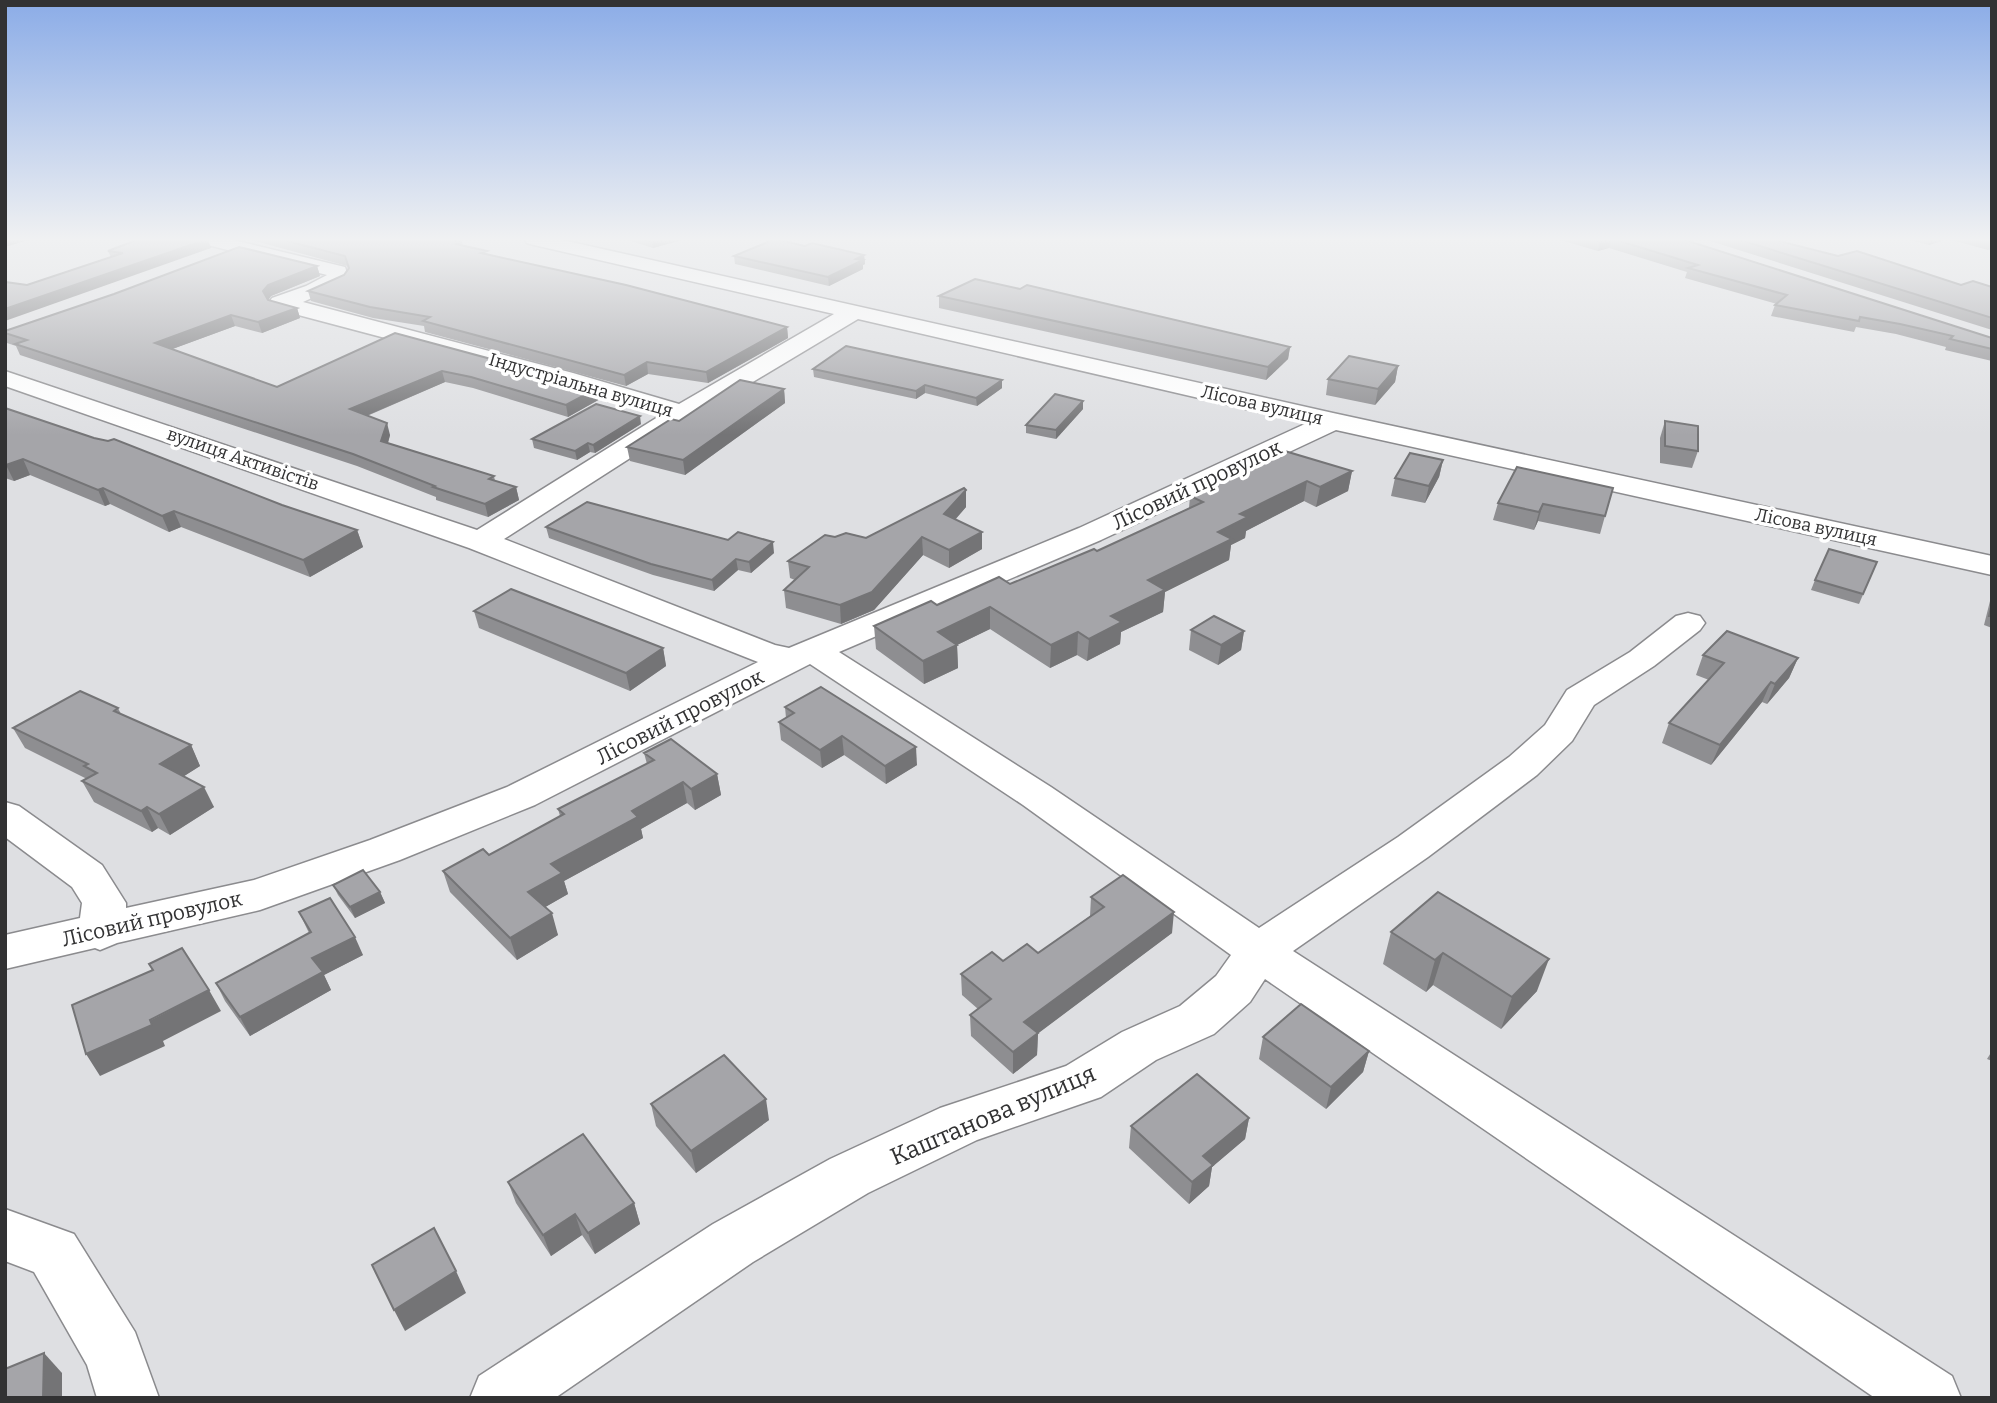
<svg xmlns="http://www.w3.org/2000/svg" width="1997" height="1403" viewBox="0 0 1997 1403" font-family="Bitter,serif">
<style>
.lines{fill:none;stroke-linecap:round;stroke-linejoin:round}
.minor-casing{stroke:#8b8b8e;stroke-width:3}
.minor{fill:#fff;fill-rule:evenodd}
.wall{fill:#8e8e91}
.shaded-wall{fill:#747476}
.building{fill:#a5a5a9;stroke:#747476;stroke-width:2}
.labels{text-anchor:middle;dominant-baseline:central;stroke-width:7;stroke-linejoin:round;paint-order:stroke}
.far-street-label{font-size:18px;fill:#323233;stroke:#fff}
.street-label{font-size:21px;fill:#323233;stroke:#fff}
.near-street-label{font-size:24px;fill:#323233;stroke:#fff}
</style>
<rect width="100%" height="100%" fill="#dedfe2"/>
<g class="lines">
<defs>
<g id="minor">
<path d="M197 239H229L345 267 349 279 345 283 303 302 573 373 679 404 834 314 534 245 527 243 524 239H558L1333 413 1992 556V575L1336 430 1101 540 839 652 1051 787 1259 928 1398 837 1509 757 1545 725 1567 690 1630 652 1676 616 1688 613 1700 616 1705 623 1700 630 1654 666 1594 705 1572 741 1537 775 1428 857 1293 951 1952 1376 1961 1398H1875L1265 979 1250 1002 1214 1034 1156 1060 1101 1097 977 1140 868 1193 753 1262 555 1398H470L479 1376 713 1224 830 1159 940 1108 1066 1066 1122 1032 1180 1006 1216 976 1231 955 1023 805 810 664 535 805 400 860 260 910 117 943 100 950 95 948 5 969V935L80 918 82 903 72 887 5 837V802L19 806 102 865 126 903V908L254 880 370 840 507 787 758 662 469 548 5 386V371L477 530 661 415 555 383 272 308 269 303 272 298 306 286 327 275 200 243ZM858 319 1307 423 1079 528 789 648 775 645 504 539 691 419Z"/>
<path d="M5 1209 74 1234 135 1332 159 1398H97L87 1365 34 1272 5 1261Z"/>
</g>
</defs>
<use href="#minor" class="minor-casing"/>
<use href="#minor" class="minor"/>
</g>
<g class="wall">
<path d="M248 239H444L462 242 463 246 488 254 787 327 788 338 708 383 648 374 626 386 425 332 424 326 373 318 311 301 308 291 344 275 348 269 347 266Z"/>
<path d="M625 239H685L653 248Z"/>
<path d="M1557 239H1682L1992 338V361L1945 350 1946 347 1896 334 1856 327 1854 332 1771 316 1775 305 1777 304 1685 278 1687 272 1609 248 1598 251Z"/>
<path d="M1704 239H1773L1838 256 1961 285 1992 287V330Z"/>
<path d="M1907 239H1992V249L1988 250 1948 239 1929 245Z"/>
<path d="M805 246 864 255 865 264 863 265V269L829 286 735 264 734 256Z"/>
<path d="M211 248 27 285 111 257 108 251Z"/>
<path d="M317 266 320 276 271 296 268 300 297 308 300 318 262 333 235 326 172 349 277 387 395 333 600 399 568 417 473 388 445 382 367 416 390 435 388 443 494 476 495 481 516 487 519 500 488 517 436 500V497L357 466 20 355 16 346 7 343 5 340V331Z"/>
<path d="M1020 289 1290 347 1288 359 1266 380 939 308V296Z"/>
<path d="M1398 366 1395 382 1375 405 1326 395 1328 379Z"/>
<path d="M813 369 1002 380V388L977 406 925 393 916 399 814 377Z"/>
<path d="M784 389 785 403 685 475 630 461 627 447 679 421Z"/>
<path d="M5 408 282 505 357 530 363 547 310 577 181 527 169 532 110 504 105 506 30 475 14 481 5 478Z"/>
<path d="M1083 409 1056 439 1026 433V425Z"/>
<path d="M1665 421 1698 451 1692 468 1660 463V438Z"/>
<path d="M641 424 595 453 590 452 577 460 534 448 532 439Z"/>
<path d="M1257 459 1352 471 1348 491 1316 507 1304 501 1246 531 1245 538 1231 545 1229 560 1165 592 1163 612 1121 632 1120 644 1087 661 1077 655 1050 668 990 629 957 645 958 668 924 684 876 649 874 626 937 605 1010 584 1097 551 1189 508 1190 496 1256 465Z"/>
<path d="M1443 460 1439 477 1425 503 1391 496 1395 478Z"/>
<path d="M1517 467 1605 516 1600 534 1538 521 1534 530 1493 520 1498 503Z"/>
<path d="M966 490V507L955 520 982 532V549L949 568 923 555 874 610 841 624 786 608 784 590 795 580 790 578 788 561 835 537 866 538Z"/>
<path d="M546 527 774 553 751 573 738 570 714 591 653 575 549 538Z"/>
<path d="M1877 562 1859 604 1811 590 1815 580Z"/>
<path d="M1992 593V628L1984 625Z"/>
<path d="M474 611 663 648 666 666 630 691 479 628Z"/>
<path d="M1191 630 1244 631 1241 650 1218 665 1189 650Z"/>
<path d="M1703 655 1798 658 1789 678 1767 704 1762 702 1711 765 1662 743 1669 723 1709 680 1696 675Z"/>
<path d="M785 707 917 765 886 784 844 755 822 768 781 740 779 722 786 718Z"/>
<path d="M118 708 121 714 191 745 200 766 184 776 214 807 170 835 158 828 152 832 94 802 82 781 87 779 25 748 13 728Z"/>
<path d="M644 753 717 774 721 795 695 810 687 803 641 829 643 838 564 881 568 894 545 907 558 935 517 960 450 892 443 871 489 855 560 816 558 809 647 764Z"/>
<path d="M333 885 380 892 385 903 355 918 338 895Z"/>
<path d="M1091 897 1172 933 1038 1033 1037 1055 1013 1074 971 1036 970 1015 978 1009 962 995 961 974 1038 953 1090 916Z"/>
<path d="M299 912 363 955 324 975 331 990 250 1036 225 1001 216 983 309 933Z"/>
<path d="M1391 932 1537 991 1501 1029 1433 985 1426 992 1383 964Z"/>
<path d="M1263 1037 1369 1051 1363 1072 1326 1109 1259 1059Z"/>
<path d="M1992 1051V1061L1987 1059Z"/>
<path d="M651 1104 769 1120 696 1173 656 1126Z"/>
<path d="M1249 1118 1245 1139 1212 1167 1209 1186 1189 1204 1129 1148 1131 1126Z"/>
<path d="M508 1182 634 1203 640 1224 595 1254 582 1235 551 1256 516 1203Z"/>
</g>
<g class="shaded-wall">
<path d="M5 239H32L5 247Z"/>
<path d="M208 239 211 248 5 321V309Z"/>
<path d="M662 239H685L653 248 652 242Z"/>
<path d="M1612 239 1609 248 1598 251 1600 242Z"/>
<path d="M1931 239H1948L1929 245Z"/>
<path d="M864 255 865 264 863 265V269L829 286 828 277 856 259Z"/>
<path d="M317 266 320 276 271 296 267 302 263 291 268 285Z"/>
<path d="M297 308 300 318 262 333 258 322Z"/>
<path d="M231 315 235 326 159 354 155 343Z"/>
<path d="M787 327 788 338 708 383 706 372Z"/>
<path d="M1290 347 1288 359 1266 380 1268 367Z"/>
<path d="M647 362 648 374 626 386 624 375Z"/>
<path d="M1398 366 1395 382 1375 405 1378 389Z"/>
<path d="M442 371 445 382 354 421 350 409Z"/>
<path d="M1002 380V388L977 406 976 398Z"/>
<path d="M925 385V393L916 399V391Z"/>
<path d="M598 388 600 399 568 417 566 405Z"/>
<path d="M784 389 785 403 685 475 683 460Z"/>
<path d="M1083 401V409L1056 439V430Z"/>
<path d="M640 416 641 424 595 453 593 445Z"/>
<path d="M387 423 390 435 385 453 381 441Z"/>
<path d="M588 443 590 452 577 460 575 451Z"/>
<path d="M23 459 30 475 14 481 6 465Z"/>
<path d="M1443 460 1439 477 1425 503 1429 486Z"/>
<path d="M1352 471 1348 491 1316 507 1320 487Z"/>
<path d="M1307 481 1304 501 1246 531 1245 538 1231 545 1229 560 1165 592 1163 612 1121 632 1120 644 1087 661 1089 639 1148 580 1218 532 1240 514Z"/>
<path d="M516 487 519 500 488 517 485 504Z"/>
<path d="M103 488 110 504 105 506 98 490Z"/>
<path d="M966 490V507L944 532V514Z"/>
<path d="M1543 504 1538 521 1534 530 1539 512Z"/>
<path d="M174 511 181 527 169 532 162 516Z"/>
<path d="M357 530 363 547 310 577 303 560Z"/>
<path d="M982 532V549L949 568V550Z"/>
<path d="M922 537 923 555 874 610 841 624 840 605Z"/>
<path d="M773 542 774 553 751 573 749 562Z"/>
<path d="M736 559 738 570 714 591 712 580Z"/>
<path d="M990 607V629L957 645 958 668 924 684 923 661 938 632Z"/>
<path d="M1244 631 1241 650 1218 665 1221 645Z"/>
<path d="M1078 632 1077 655 1050 668 1051 645Z"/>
<path d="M663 648 666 666 630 691 626 673Z"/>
<path d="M1798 658 1789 678 1767 704 1775 684Z"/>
<path d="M1771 682 1762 702 1711 765 1720 745Z"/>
<path d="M842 736 844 755 822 768 820 750Z"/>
<path d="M191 745 200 766 170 785 160 764Z"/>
<path d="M916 747 917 765 886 784 885 766Z"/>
<path d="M717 774 721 795 695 810 691 789Z"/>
<path d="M683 782 687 803 641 829 643 838 564 881 568 894 535 913 528 892 551 864 632 811Z"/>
<path d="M204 787 214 807 170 835 159 814Z"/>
<path d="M147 807 158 828 152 832 141 811Z"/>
<path d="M380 892 385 903 355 918 350 907Z"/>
<path d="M1174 912 1172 933 1024 1044V1022Z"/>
<path d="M552 913 558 935 517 960 510 938Z"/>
<path d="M355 937 363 955 324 975 331 990 250 1036 240 1017 312 958Z"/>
<path d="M1443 953 1433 985 1426 992 1435 960Z"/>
<path d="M1549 959 1537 991 1501 1029 1512 997Z"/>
<path d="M209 990 221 1011 163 1041 165 1046 100 1076 86 1054Z"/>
<path d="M1038 1033 1037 1055 1013 1074V1052Z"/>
<path d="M1369 1051 1363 1072 1326 1109 1331 1087Z"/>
<path d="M766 1099 769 1120 696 1173 691 1151Z"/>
<path d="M1249 1118 1245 1139 1212 1167 1209 1186 1189 1204 1192 1182 1203 1156Z"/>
<path d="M634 1203 640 1224 595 1254 588 1233Z"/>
<path d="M575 1214 582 1235 551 1256 543 1235Z"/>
<path d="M456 1271 466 1293 405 1331 394 1310Z"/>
<path d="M44 1353 62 1373V1398H43Z"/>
</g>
<g class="building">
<path d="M139 239H208L5 309V282L27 285 123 253 108 251Z"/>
<path d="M279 239H444L462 242 456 244 487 251 481 253 626 285 787 327 706 372 647 362 624 375 423 321 430 317 370 307 308 291 344 275 349 268 345 256Z"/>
<path d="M643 239H662L652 242Z"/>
<path d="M775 239 805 246 812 243 864 255 856 259 863 260 828 277 734 256Z"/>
<path d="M1590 239H1611L1600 242Z"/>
<path d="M1613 239H1682L1992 338V349L1950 339 1953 336 1900 324 1860 317 1859 321 1775 305 1787 295 1688 268 1698 265Z"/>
<path d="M1737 239H1771L1838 256 1857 251 1961 285 1973 281 1992 287V318Z"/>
<path d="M239 247 317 266 268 285 263 291 268 300 297 308 258 322 231 315 155 343 277 387 395 333 598 388 566 405 471 377 442 371 350 409 387 423 381 441 494 476 489 479 516 487 485 504 433 487 435 486 353 454 15 344 27 340 5 333V331L114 294Z"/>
<path d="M975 279 1020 289 1027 285 1290 347 1268 367 939 296Z"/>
<path d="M846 346 1002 380 976 398 925 385 916 391 813 369Z"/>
<path d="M1349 356 1398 366 1378 389 1328 379Z"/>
<path d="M740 380 784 389 683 460 627 447 671 419 679 421Z"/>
<path d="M1055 394 1083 401 1056 430 1026 425Z"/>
<path d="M596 404 640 416 593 445 588 443 575 451 532 439Z"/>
<path d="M5 408 94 438 108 441 114 439 282 505 357 530 303 560 174 511 162 516 103 488 98 490 23 459 6 465Z"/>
<path d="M1665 421 1698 426V451L1665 446Z"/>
<path d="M1268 446 1352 471 1320 487 1307 481 1240 514 1248 517 1218 532 1232 539 1148 580 1165 590 1111 616 1122 622 1089 639 1078 632 1051 645 990 607 938 632 957 645 923 661 874 626 931 601 937 605 999 577 1010 584 1094 549 1097 551 1203 502 1190 496 1263 462 1257 459 1261 450Z"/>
<path d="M1410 453 1443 460 1429 486 1395 478Z"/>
<path d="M1517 467 1613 488 1605 516 1543 504 1539 512 1498 503Z"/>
<path d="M964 488 966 490 944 514 982 532 949 550 922 537 872 592 840 605 784 590 809 567 788 561 825 535 835 537 846 533 866 538Z"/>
<path d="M587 502 728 540 738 532 773 542 749 562 736 559 712 580 651 564 546 527Z"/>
<path d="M1829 549 1877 562 1863 594 1815 580Z"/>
<path d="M511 589 663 648 626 673 474 611Z"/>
<path d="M1992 603V616H1989Z"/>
<path d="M1214 616 1244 631 1221 645 1191 630Z"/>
<path d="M1727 631 1798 658 1775 684 1771 682 1720 745 1669 723 1724 663 1703 655Z"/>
<path d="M821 687 916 747 885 766 842 736 820 750 779 722 794 713 785 707Z"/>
<path d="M80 691 118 708 114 711 191 745 160 764 204 787 159 814 147 807 141 811 82 781 97 773 84 766 88 764 13 728Z"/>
<path d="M671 739 717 774 691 789 683 782 632 811 638 817 551 864 562 873 528 892 552 913 510 938 443 871 483 849 489 855 564 814 558 809 654 760 644 753Z"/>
<path d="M363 870 380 892 350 907 333 885Z"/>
<path d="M1123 875 1174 912 1024 1022 1038 1033 1013 1052 970 1015 991 999 961 974 992 952 1003 961 1027 944 1038 953 1104 907 1091 897Z"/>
<path d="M1438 892 1549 959 1512 997 1443 953 1435 960 1391 932Z"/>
<path d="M330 898 355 937 312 958 323 972 240 1017 216 983 311 932 299 912Z"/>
<path d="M182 948 209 990 150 1020 152 1025 86 1054 72 1005 153 970 149 964Z"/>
<path d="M1301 1004 1369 1051 1331 1087 1263 1037Z"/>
<path d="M724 1055 766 1099 691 1151 651 1104Z"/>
<path d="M1197 1074 1249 1118 1203 1156 1213 1165 1192 1182 1131 1126Z"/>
<path d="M583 1134 634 1203 588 1233 575 1214 543 1235 508 1182Z"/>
<path d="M434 1228 456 1271 394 1310 372 1265Z"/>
<path d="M44 1353 43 1398H5V1369Z"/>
</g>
<linearGradient id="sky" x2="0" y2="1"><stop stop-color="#8bace7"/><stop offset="0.55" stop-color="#f0f1f2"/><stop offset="1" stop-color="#f0f1f2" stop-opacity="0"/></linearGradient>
<rect width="1997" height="435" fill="url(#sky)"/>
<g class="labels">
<g class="far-street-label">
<text transform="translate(581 385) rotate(16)">Індустріальна вулиця</text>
<text transform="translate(1262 405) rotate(13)">Лісова вулиця</text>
<text transform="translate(243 459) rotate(19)">вулиця Активістів</text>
<text transform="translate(1816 527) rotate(12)">Лісова вулиця</text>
</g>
<g class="street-label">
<text transform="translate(1197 485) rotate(-25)">Лісовий провулок</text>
<text transform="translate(680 717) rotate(-27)">Лісовий провулок</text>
<text transform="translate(152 919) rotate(-13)">Лісовий провулок</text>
</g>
<g class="near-street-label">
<text transform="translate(993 1115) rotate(-23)">Каштанова вулиця</text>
</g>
</g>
<rect width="1997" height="1403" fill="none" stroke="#323233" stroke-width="14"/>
</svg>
